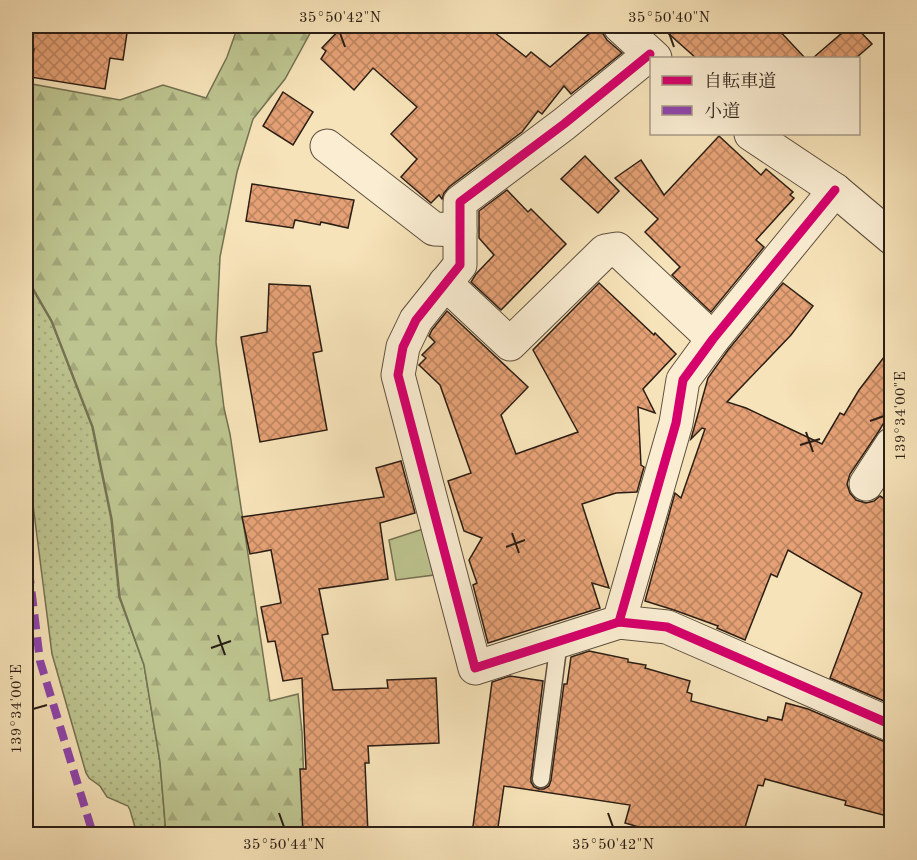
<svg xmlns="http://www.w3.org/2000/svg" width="917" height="860" viewBox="0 0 917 860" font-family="'Old Standard TT','Noto Serif JP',serif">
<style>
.grass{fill:url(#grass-dots);stroke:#747152;stroke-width:1.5}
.forest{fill:url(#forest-firs);stroke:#747152;stroke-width:1.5}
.garden{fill:#bdc48f;stroke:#747152;stroke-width:1.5}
.building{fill:url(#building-cross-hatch);stroke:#2b1e15;stroke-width:1.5}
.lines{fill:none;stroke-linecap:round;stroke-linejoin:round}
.service-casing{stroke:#5e4f3e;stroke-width:19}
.minor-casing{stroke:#5e4f3e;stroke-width:35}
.service{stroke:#faedd2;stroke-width:16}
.minor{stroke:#faedd2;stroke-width:33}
.quiet{stroke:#8e44ad;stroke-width:8;stroke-dasharray:15 8;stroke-linecap:butt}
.cycleway-casing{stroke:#faedd2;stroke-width:13}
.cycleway{stroke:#d6006c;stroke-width:9}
.ticks{fill:none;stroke:#2b1e15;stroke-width:2}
.neatline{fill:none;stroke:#2b1e15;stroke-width:2}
.ticks-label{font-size:15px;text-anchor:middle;fill:#2b1e15}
</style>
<defs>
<pattern id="grass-dots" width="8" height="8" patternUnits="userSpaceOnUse" patternTransform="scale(1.5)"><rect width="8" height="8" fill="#bdc48f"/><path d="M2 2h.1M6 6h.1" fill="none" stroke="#a3a87a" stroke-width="1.8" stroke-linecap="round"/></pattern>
<pattern id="forest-firs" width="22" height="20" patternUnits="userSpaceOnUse" patternTransform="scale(1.5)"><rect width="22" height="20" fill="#bdc48f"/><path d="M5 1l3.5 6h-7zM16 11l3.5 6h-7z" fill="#a3a87a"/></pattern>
<pattern id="building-cross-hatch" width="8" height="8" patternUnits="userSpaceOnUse" patternTransform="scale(1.5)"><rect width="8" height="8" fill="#e5a175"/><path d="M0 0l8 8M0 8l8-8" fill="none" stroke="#ba835f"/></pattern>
</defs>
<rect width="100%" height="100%" fill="#f7e3b9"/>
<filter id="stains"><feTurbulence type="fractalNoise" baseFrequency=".00333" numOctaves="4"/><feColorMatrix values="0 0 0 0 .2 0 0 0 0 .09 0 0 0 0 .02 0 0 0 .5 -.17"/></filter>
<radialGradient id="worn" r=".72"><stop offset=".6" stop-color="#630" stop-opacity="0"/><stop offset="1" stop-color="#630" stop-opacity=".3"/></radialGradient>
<path class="grass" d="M26 278 51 321 92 427 111 519 119 597 144 665 160 762 166 834H137L130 810 128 806 107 797 100 786 89 778 86 773 52 654 32 497 26 484Z"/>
<path class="forest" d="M238 26H314L285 79 253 119 237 172 220 257 216 342 224 408 230 434 270 701 298 694 302 732 306 834H166L160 762 144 665 120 597 112 519 93 427 52 321 26 276V83L120 100 163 85 206 98 227 57Z"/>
<path class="garden" d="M423 529 434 575 396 580 389 540Z"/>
<g class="building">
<path d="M26 26H128L123 60 110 58 105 89 30 77 34 49 26 48Z"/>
<path d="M343 26H486L526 57 531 52 550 67 598 26 607 40 622 53 571 94 564 86 542 114 538 111 522 132 449 187 444 193 442 199 439 195 431 203 401 177 417 159 391 134 417 107 373 68 354 90 321 59 326 51 322 48Z"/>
<path d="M660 26H775L805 58H696Z"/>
<path d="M850 26H855L872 44 856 58H813Z"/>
<path d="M283 92 313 112 293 145 263 126Z"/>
<path d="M719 136 761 175 766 169 793 192 790 195 794 198 756 240 764 247 711 312 672 275 680 267 645 232 658 219 615 178 641 160 664 195Z"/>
<path d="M585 156 619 191 598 213 561 179Z"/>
<path d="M252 184 354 200 348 228 321 222 320 225 295 220 293 228 246 221Z"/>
<path d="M507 190 528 212 531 209 566 244 501 310 471 282 476 274 494 255 479 238V211Z"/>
<path d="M599 283 654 335 655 333 676 354 643 389 655 413 638 407 641 465 644 467 637 492 616 493 582 504 609 588 592 583 600 608 488 643 473 585 477 583 469 560 482 538 464 531 448 481 471 473 440 385 419 365 426 358 422 355 435 342 429 336 432 330 447 311 528 387 501 415 516 454 578 432 533 350Z"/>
<path d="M783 283 813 306 791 335 727 402 746 408 822 444 840 413 844 415 859 390 891 348V410L879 431 850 474 847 484 850 493 856 500 866 503 874 501 880 496 891 503V704L830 678 862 593 788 550 777 577 771 574 745 640 717 628 718 626 674 610 645 601 675 493 681 498 705 429 702 428 691 439 708 378 728 350Z"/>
<path d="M269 284 310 286 322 351 313 353 327 430 260 442 241 337 267 332Z"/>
<path d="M401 461 415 513 380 523 388 579 319 589 328 634 322 635 333 690 388 688 387 680 436 678 439 743 368 746 369 763H365L368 834H303L300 769H306L302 678 283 681 275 641 268 642 261 607 281 603 271 550 250 554 242 517 384 497 376 468Z"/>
<path d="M589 651 628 659V662L646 665 645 668 690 681 687 692 692 694 691 701 767 721 768 717 782 720 786 703 808 709 885 742 891 743V817L845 805 846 801 765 779 763 786 758 785 743 834H663L625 823 630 805 504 786 497 834H472L492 682 510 676 543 681 531 778V782L534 787 539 789H544L549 786 551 780 564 684H567L571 657Z"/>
</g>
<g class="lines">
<defs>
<path id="service" d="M541 779 559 641"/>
<g id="minor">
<path d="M620 26 655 58"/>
<path d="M650 54 564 124 460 202V265L416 320 403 347 398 375 475 668 619 622 667 627 892 725"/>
<path d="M751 134 835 190 892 238"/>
<path d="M327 146 434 229 460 230"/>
<path d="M445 283 510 344 605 251 617 249 713 339"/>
<path d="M866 484 892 444"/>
<path d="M619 622 676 423 683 380 713 339 835 190"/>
</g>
</defs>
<use href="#service" class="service-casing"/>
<use href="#minor" class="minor-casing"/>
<use href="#service" class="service"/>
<use href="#minor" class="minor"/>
<path class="quiet" d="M26 546 40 661 93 834"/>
<defs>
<g id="cycleway">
<path d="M650 54 564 124 460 202V265L416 320 403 347 398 375 475 668 619 622 667 627 892 725"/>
<path d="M619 622 676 423 683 380 713 339 835 190"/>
</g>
</defs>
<use href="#cycleway" class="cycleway-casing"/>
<use href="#cycleway" class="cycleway"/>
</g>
<path class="ticks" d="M340 33 345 47M669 33 674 47M870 421 884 416M806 432 813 452M800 445 820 439M512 533 519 553M506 547 525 540M218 635 225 655M211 648 231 641M33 709 47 705M279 813 284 827M608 813 613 827"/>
<rect width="917" height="860" fill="none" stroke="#f7e3b9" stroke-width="66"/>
<rect x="650" y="57" width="210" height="78" fill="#faedd2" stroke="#a79a86" stroke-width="1.5"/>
<rect x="662" y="76" width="30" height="9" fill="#d6006c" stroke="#a79a86" stroke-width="1.5"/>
<text x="704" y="87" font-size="18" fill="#2b1e15">自転車道</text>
<rect x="662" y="106" width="30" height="9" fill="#8e44ad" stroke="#a79a86" stroke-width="1.5"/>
<text x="704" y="117" font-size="18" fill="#2b1e15">小道</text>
<rect x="33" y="33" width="851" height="794" class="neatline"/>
<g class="ticks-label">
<text x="340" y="22">35°50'42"N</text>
<text x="669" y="22">35°50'40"N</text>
<text transform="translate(900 416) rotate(-90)" y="5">139°34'00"E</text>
<text transform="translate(16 709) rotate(-90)" y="5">139°34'00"E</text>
<text x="284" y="849">35°50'44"N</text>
<text x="613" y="849">35°50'42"N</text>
</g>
<rect width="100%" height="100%" filter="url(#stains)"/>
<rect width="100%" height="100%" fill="url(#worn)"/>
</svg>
